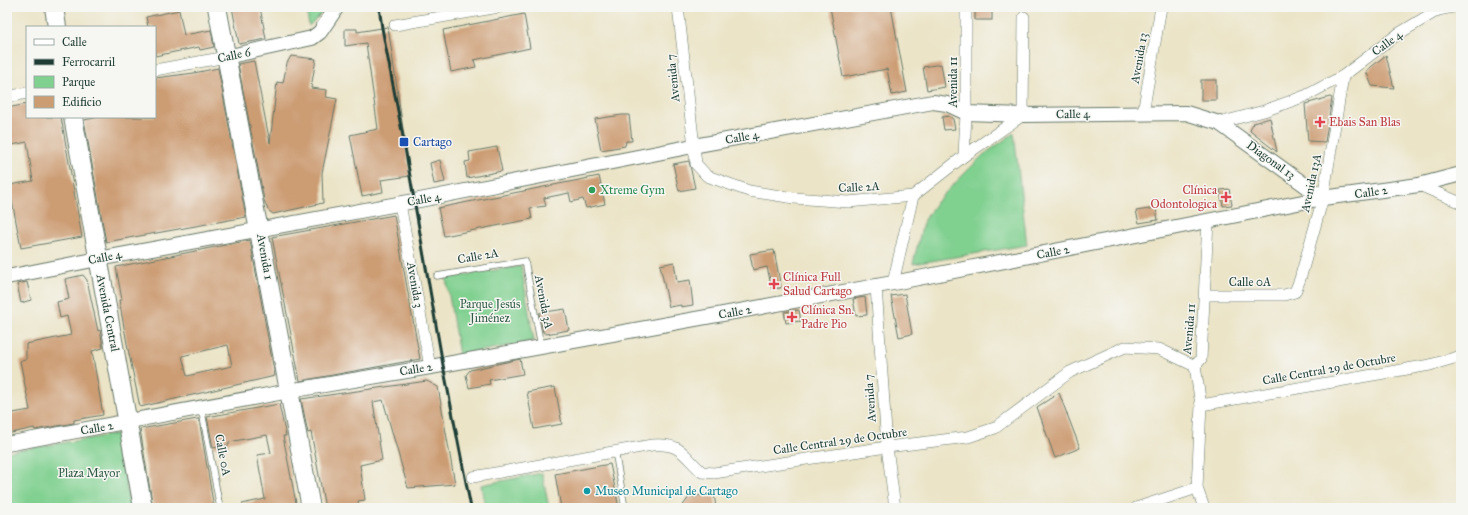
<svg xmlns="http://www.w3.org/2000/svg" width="1468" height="515" viewBox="0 0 1468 515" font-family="'IM FELL Great Primer',serif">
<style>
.green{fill:#80d090;stroke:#508662}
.building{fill:#cc9c73;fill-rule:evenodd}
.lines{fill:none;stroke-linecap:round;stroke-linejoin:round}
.service-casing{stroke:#667767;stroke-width:7}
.minor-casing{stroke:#667767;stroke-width:12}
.tertiary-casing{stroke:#667767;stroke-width:16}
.primary-casing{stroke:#667767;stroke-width:20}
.service{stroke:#fff;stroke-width:5.5}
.minor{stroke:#fff;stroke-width:11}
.tertiary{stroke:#fff;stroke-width:14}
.primary{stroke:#fff;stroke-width:18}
.rail{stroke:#1f3d34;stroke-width:3}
.health-dot{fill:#e0444e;stroke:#f6f6f2;stroke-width:1.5}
.transit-dot{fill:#1a4fb4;stroke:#f6f6f2;stroke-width:1.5}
.leisure-dot{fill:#2e9e5b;stroke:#f6f6f2;stroke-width:1.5}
.culture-dot{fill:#0f9aa8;stroke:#f6f6f2;stroke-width:1.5}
.labels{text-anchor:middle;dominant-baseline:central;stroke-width:3;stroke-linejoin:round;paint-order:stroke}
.street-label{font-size:12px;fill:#1f3d34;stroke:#f6f6f2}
.health-label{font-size:12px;fill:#be3a42;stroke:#f6f6f2;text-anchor:start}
.transit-label{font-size:12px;fill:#164399;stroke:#f6f6f2;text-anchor:start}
.leisure-label{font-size:12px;fill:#27864d;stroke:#f6f6f2;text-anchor:start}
.park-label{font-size:12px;fill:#325a46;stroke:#f6f6f2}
.culture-label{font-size:12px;fill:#0d838f;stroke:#f6f6f2;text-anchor:start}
</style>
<rect width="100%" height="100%" fill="#f6f6f2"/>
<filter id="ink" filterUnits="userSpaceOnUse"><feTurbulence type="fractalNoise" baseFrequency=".025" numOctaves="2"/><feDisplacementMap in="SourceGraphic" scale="8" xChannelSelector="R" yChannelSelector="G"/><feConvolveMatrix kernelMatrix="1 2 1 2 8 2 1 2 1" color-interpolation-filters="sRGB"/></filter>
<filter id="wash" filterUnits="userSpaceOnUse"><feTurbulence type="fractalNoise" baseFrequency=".012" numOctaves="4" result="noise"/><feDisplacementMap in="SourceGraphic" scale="16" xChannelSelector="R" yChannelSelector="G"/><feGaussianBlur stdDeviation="0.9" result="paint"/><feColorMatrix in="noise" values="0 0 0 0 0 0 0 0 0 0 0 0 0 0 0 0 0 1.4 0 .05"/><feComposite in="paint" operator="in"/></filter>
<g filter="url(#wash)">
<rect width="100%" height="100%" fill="#ebe4c7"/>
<g class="green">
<path d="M306 7H328L309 26Z"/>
<path d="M1014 133 1027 245 913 264 923 223 937 201 983 155Z"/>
<path d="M521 266 534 341 459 355 446 278Z"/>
<path d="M117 434 130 508H7V452Z"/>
<path d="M542 473 549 508H485L481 485Z"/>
</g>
<g id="blocks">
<g class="building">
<path d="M232 7H260L266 39 239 44Z"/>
<path d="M830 7H891L907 92 892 95 887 69 843 77Z"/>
<rect x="975" y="7" width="17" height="13"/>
<path d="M179 10 184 35 211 30 214 47 200 50 199 47 155 56V27H148L146 17Z"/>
<path d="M524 14 530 48 474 60 476 67 451 72 443 30Z"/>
<path d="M388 27 410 176 381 180 383 192 362 196 350 135 378 129 366 43 345 46V29H357V32Z"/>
<path d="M1386 55 1394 88 1372 86 1366 71Z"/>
<path d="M291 56 316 59 311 88 327 90 326 97 337 99 322 173 323 203 273 214 268 210 264 200 238 64 254 61 270 143 277 82 283 83 287 63Z"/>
<path d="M941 64 945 87 927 90 923 67Z"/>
<path d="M218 68 246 217 106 242 84 120 99 117H155V78L194 73Z"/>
<rect x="1201" y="80" width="15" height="20"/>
<path d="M1330 97 1332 98 1325 142 1308 141 1305 104Z"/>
<path d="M27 104V117H61L82 237 21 248 9 185 33 181 27 142 7 146V108Z"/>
<path d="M622 115H629L632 141H626L625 146 601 150 595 119Z"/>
<path d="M949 116 953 119 955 129 944 130 942 117Z"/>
<path d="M1270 118 1277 152 1250 131 1253 123Z"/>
<path d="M497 147 502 171 467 178 465 162 470 161 469 152Z"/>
<path d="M440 160 445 182 434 184 430 163Z"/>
<path d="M689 161 695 188 679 191 673 164Z"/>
<path d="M599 176 605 204 586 208 583 199 571 202 569 193 544 198 546 206 530 208 532 219 444 236 438 208Z"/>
<path d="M1229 189 1232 205 1223 206 1220 190Z"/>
<path d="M1156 208 1158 220 1139 223 1136 211Z"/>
<path d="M394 215 420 359 300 381 272 237Z"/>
<path d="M250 240 275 376 140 407 128 349 119 300H122L116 267ZM228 345 232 366 187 376 182 356Z"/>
<path d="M774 250 781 288 772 289 767 267 753 270 750 254Z"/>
<path d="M674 262 677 282 690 280 693 305 681 307V305L669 307 660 265Z"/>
<path d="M83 275 87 280 98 331 100 330 101 335 103 348 92 351 103 415 74 420V423L35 430 34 428 7 434V414L30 410 20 361 26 360V344L71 335 67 316 60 318 57 302 69 299 65 279Z"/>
<path d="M27 282 31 300 21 303 17 284Z"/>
<path d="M905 294 912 334 899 337 891 296Z"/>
<path d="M865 297 867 315 856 316 853 299Z"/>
<path d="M565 309 569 330 546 334 543 332 539 313Z"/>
<path d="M799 310 801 321 786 323 784 312Z"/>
<path d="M520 359 523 374 489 380 490 384 469 388 466 375 470 370Z"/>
<path d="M427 381 438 387 455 484 408 488 383 400 373 402 382 460 360 465 365 500 358 501 359 508H325L311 432 308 433 301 399Z"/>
<path d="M555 387 562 424 534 429 527 392Z"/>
<path d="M1059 393 1080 448 1055 458 1037 407Z"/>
<path d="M279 404 286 436H283L297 508H242V504L265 499 257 455 271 453 267 435 229 442V445L213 448 207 417Z"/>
<path d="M197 419H199L214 508H153L140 429Z"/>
<path d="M610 464 619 508H561L555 474Z"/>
<path d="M714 493 716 508H681L689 497Z"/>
</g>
</g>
</g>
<g filter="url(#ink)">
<use href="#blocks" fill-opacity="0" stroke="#667767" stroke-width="1"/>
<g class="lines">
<defs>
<g id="service">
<path d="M437 276 525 261 541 346"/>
<path d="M201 407 220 508"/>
<path d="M615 451 625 508"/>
</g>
<g id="minor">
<path d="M678 7 696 164 707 176 749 191 794 198 848 202 913 196 964 156 1023 115 1024 17"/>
<path d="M395 25 499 7"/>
<path d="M155 70 226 57"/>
<path d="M7 97 27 93"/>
<path d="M1143 113 1161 7"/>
<path d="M1219 123 1264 111 1305 96 1343 76 1398 34 1438 10 1453 7"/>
<path d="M964 156 966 113V7"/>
<path d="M1419 185 1461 203"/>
<path d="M400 204 430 367"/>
<path d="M893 283 913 196"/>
<path d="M876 286 887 447 895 508"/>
<path d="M1205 295H1284L1295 292 1300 279 1323 198 1343 76"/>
<path d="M1201 405 1430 365 1461 356"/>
<path d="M473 477 652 445C682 443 682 454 702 472L714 473 887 447 968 437 995 428 1070 372 1125 347 1159 349 1195 366"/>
<path d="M1136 508 1197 488"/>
<path d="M1204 508 1197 488 1201 405 1195 366 1201 359 1208 221"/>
</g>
<g id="tertiary">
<path d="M226 57 312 38 320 32 337 7"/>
<path d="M7 277 98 259 425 199 693 146 933 102 947 104 966 113 1023 115 1186 113 1219 123 1323 198"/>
<path d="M7 444 289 391 436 366 893 283 1323 198 1419 185 1461 174"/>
</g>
<g id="primary">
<path d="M54 7 57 27"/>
<path d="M217 7 311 508"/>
<path d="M73 117 143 508"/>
</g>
</defs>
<use href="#service" class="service-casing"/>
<use href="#minor" class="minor-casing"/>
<use href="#tertiary" class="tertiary-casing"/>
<use href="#primary" class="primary-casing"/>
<use href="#service" class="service"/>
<use href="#minor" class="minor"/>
<use href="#tertiary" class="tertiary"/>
<use href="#primary" class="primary"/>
<path class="rail" d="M379 7 382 28 404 142 443 365 471 508"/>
</g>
</g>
<g class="health-dot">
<path d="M1318 116h4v4h4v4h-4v4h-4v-4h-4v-4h4z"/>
<path d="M1224 191h4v4h4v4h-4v4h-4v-4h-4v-4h4z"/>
<path d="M772 278h4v4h4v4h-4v4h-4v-4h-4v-4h4z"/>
<path d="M790 311h4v4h4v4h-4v4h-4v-4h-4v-4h4z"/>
</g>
<rect class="transit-dot" x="399" y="137" width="10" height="10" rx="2"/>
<circle class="leisure-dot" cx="592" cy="190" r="4"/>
<circle class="culture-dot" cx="587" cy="491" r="4"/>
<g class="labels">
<g class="street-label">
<text transform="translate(1387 43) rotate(-36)">Calle 4</text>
<text transform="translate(234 55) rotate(-12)">Calle 6</text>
<text transform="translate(1139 58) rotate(-80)">Avenida 13</text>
<text transform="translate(673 78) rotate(-96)">Avenida 7</text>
<text transform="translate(953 82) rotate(-90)">Avenida 11</text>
<text transform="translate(1073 114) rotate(-1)">Calle 4</text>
<text transform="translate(742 137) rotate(-10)">Calle 4</text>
<text transform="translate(1271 160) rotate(36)">Diagonal 13</text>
<text transform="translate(1311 183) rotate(-78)">Avenida 13A</text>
<text transform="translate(859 187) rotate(-3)">Calle 2A</text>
<text transform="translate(1371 192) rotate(-8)">Calle 2</text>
<text transform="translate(424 199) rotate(-10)">Calle 4</text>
<text transform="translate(1053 252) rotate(-11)">Calle 2</text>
<text transform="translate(478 256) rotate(-10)">Calle 2A</text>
<text transform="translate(105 257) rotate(-11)">Calle 4</text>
<text transform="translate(265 257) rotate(80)">Avenida 1</text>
<text x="1250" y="282">Calle 0A</text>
<text transform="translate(415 285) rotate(80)">Avenida 3</text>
<text transform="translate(544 302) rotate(79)">Avenida 3A</text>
<text transform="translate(735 312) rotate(-10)">Calle 2</text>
<text transform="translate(108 313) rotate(79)">Avenida Central</text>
<text transform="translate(1189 329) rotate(-85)">Avenida 11</text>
<text transform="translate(416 369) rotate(-9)">Calle 2</text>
<text transform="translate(1329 369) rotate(-10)">Calle Central 29 de Octubre</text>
<text transform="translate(870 398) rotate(-94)">Avenida 7</text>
<text transform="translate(97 428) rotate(-10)">Calle 2</text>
<text transform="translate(840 441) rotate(-8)">Calle Central 29 de Octubre</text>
<text transform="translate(223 455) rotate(79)">Calle 0A</text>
</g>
<g class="health-label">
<text x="1329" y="122">Ebais San Blas</text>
<text x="1217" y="190" text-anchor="end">Clínica<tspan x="1217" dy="14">Odontologica</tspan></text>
<text x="783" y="277">Clínica Full<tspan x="783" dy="14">Salud Cartago</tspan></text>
<text x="801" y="310">Clínica Sn.<tspan x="801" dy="14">Padre Pio</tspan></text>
</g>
<g class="transit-label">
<text x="413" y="142">Cartago</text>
</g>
<g class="leisure-label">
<text x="600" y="190">Xtreme Gym</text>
</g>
<g class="park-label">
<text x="490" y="304">Parque Jesús<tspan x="490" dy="14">Jiménez</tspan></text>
<text x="89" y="473">Plaza Mayor</text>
</g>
<g class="culture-label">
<text x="595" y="491">Museo Municipal de Cartago</text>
</g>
</g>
<rect width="1468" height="515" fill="none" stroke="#f6f6f2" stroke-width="24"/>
<rect x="26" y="26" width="130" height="92" fill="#f6f6f2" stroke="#a0aca6"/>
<rect x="34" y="39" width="20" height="6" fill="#ffffff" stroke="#a0aca6"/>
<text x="62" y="46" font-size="12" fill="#1f3d34">Calle</text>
<rect x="34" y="59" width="20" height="6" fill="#1f3d34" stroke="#a0aca6"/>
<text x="62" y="66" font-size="12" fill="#1f3d34">Ferrocarril</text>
<rect x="34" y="76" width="20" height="12" fill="#80d090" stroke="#a0aca6"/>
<text x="62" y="86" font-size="12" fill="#1f3d34">Parque</text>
<rect x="34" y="96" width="20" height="12" fill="#cc9c73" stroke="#a0aca6"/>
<text x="62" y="106" font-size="12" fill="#1f3d34">Edificio</text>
</svg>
